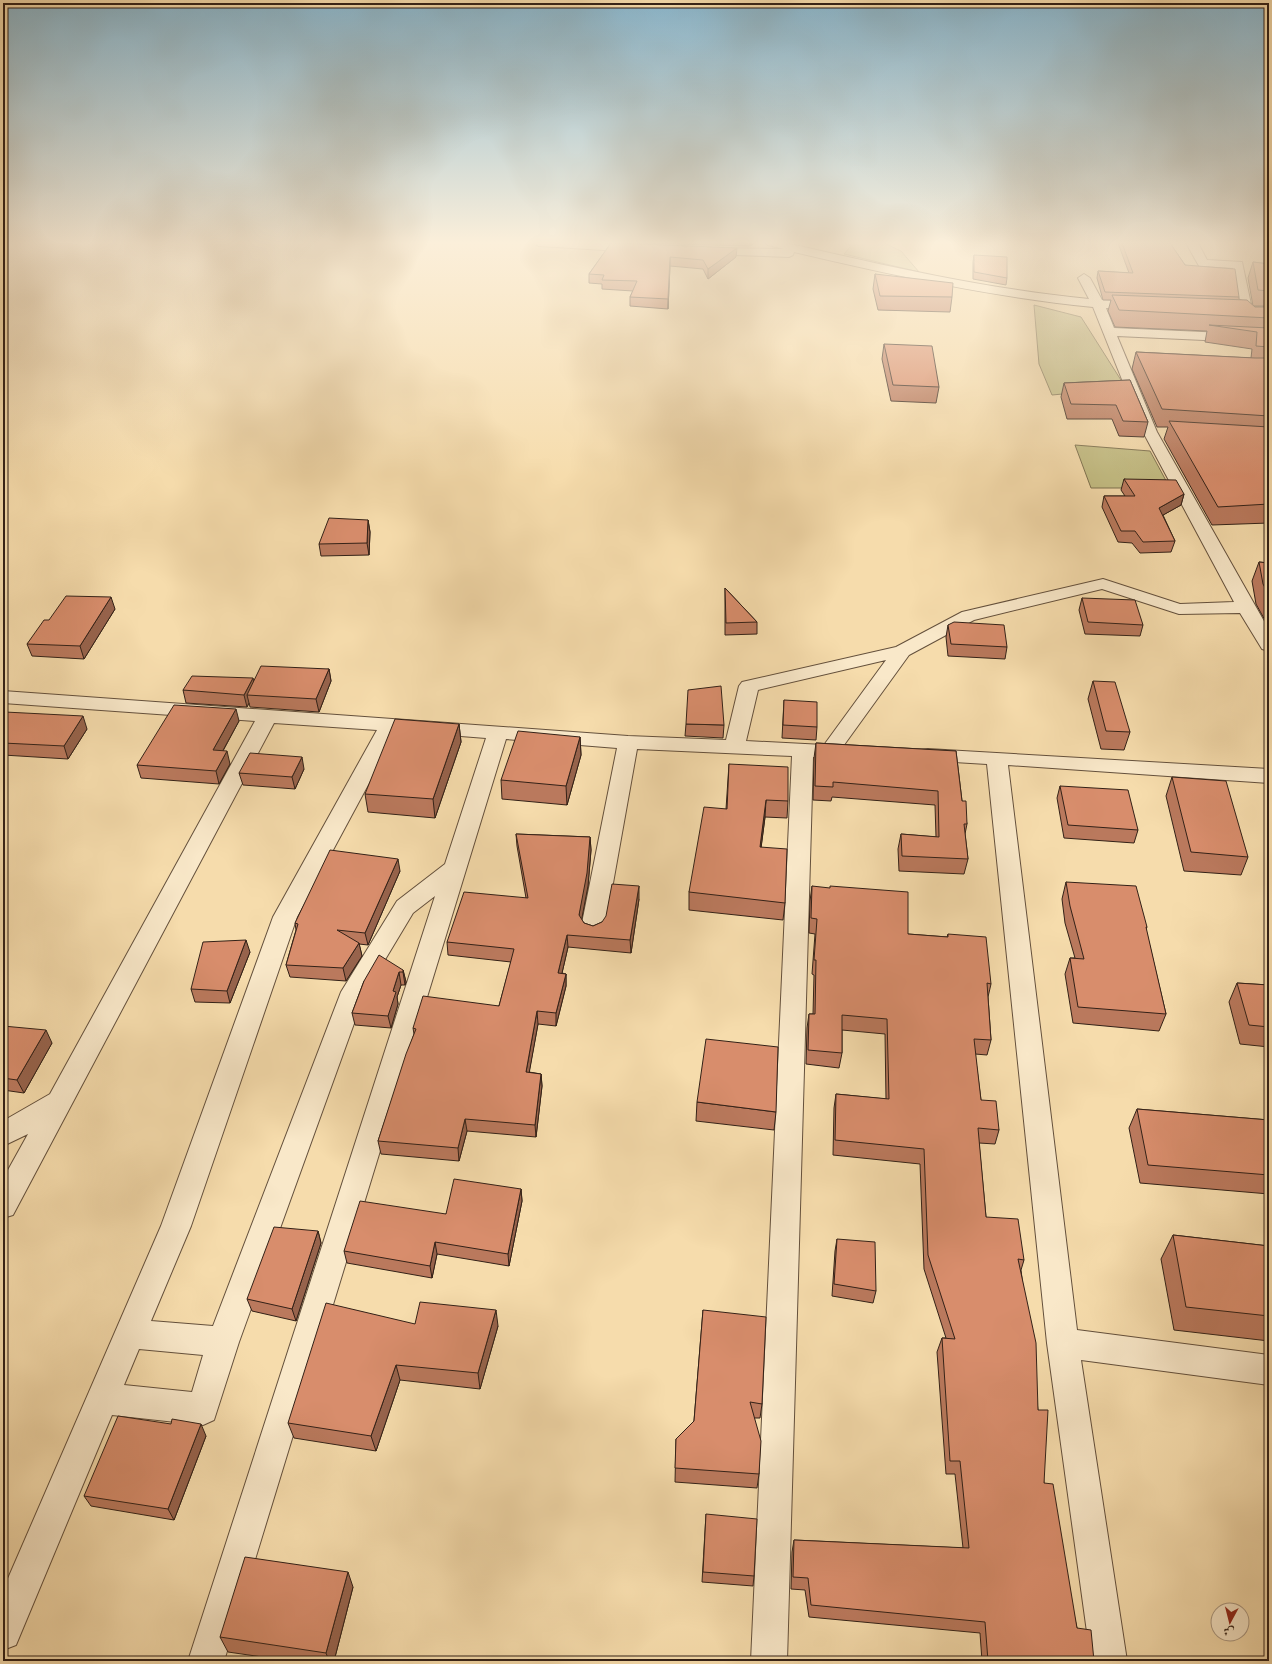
<svg xmlns="http://www.w3.org/2000/svg" width="1272" height="1664" viewBox="0 0 1272 1664" font-family="'EB Garamond',Amiri,serif">
<style>
.green{fill:#c4be84;stroke:#7c704e}
.lines{fill:none;stroke-linecap:round;stroke-linejoin:round}
.minor-casing{stroke:#64503c;stroke-width:2}
.minor{fill:#f9e8c9;fill-rule:evenodd}
.wall{fill:#ba795d;stroke:#332117}
.shaded-wall{fill:#97634c;stroke:#332117}
.building{fill:#d88d6c;stroke:#332117}
</style>
<rect width="100%" height="100%" fill="#f6dcac"/>
<filter id="stains"><feTurbulence type="fractalNoise" baseFrequency=".005" numOctaves="4"/><feColorMatrix values="0 0 0 0 .2 0 0 0 0 .09 0 0 0 0 .02 0 0 0 .5 -.17"/></filter>
<radialGradient id="worn" r=".72"><stop offset=".6" stop-color="#630" stop-opacity="0"/><stop offset="1" stop-color="#630" stop-opacity=".3"/></radialGradient>
<g class="green">
<path d="M845 243H884L901 251 919 272 844 254 851 246Z"/>
<path d="M1034 305 1081 317 1126 388 1052 395 1039 364Z"/>
<path d="M1075 445 1150 451 1170 488H1091Z"/>
</g>
<g class="lines">
<defs>
<g id="minor">
<path d="M533 243H595L637 246 643 249 637 252 539 246Z"/>
<path d="M766 243H786C886 266 987 289 1089 299L1078 278 1084 274 1090 278 1102 300 1138 302 1144 306 1138 310 1106 308 1114 328 1269 335V343L1117 336 1157 432 1269 630V651L1262 649 1240 613 1179 614 1102 589 974 620 909 655 844 745 853 747 856 752 853 757 846 758 813 757 787 1661H751L792 756 637 749 605 928 601 934 593 937 585 934 581 928 617 748 506 739 224 1661H188L435 896 413 913 365 993 239 1342 214 1420 203 1425 112 1415 16 1645 3 1650V1590L161 1226 273 917 377 730 274 723 13 1215 3 1218V1179L28 1134 3 1146V1121L50 1094 255 721 3 703V691L628 736 726 740 739 686 742 682 896 647 962 612 1103 579 1180 604 1234 602 1143 432 1093 307C992 297 892 275 794 252L793 255 789 257 706 254 700 251 706 248 784 249 768 245ZM886 660 824 745 746 741 758 690ZM397 731 486 738 445 864 397 901 341 992 213 1326 151 1321 191 1226 297 917ZM139 1349 203 1355 192 1392 124 1385Z"/>
<path d="M1186 243H1198L1207 260 1242 262 1252 309 1266 323 1265 326H1255L1240 310 1233 268 1199 266Z"/>
<path d="M928 749 1269 769V783L1008 765 1077 1330 1269 1355V1385L1081 1360 1127 1661H1091L1047 1343 987 764 921 760 918 755 921 750Z"/>
</g>
</defs>
<use href="#minor" class="minor-casing"/>
<use href="#minor" class="minor"/>
</g>
<g class="wall">
<path d="M611 243 736 257 708 279 703 269 670 266 668 309 630 306V297L633 291 602 289V284L589 283V274Z"/>
<path d="M641 243H754L750 246Z"/>
<path d="M1118 243H1170L1185 265 1239 297V299L1255 307H1264V306H1253L1248 278 1253 262 1269 264V523L1212 525 1164 439 1168 427H1157L1132 369 1136 352 1251 358 1252 349 1205 342 1207 331 1115 327 1108 311 1111 300H1103L1097 278 1098 271 1129 273Z"/>
<path d="M974 255 1007 278 1006 285 973 279V262Z"/>
<path d="M875 274 952 297 950 312 878 310 873 289Z"/>
<path d="M884 344 939 387 936 403 891 401 882 359Z"/>
<path d="M1130 380 1148 422 1144 437 1119 436 1112 419H1067L1061 397 1064 383Z"/>
<path d="M1124 479 1184 494 1181 505 1163 515 1175 541 1171 552 1140 553 1132 543 1118 542 1102 507 1104 496H1125L1121 490Z"/>
<path d="M368 520 370 532 369 555 321 556 319 544Z"/>
<path d="M1259 562 1269 563V623L1266 622 1256 604 1252 581Z"/>
<path d="M725 588 757 622V634L725 635Z"/>
<path d="M1082 598 1143 625 1140 636 1085 634 1079 610Z"/>
<path d="M115 609 84 659 32 656 27 644 49 620Z"/>
<path d="M948 625 1007 647 1005 659 948 656 946 637Z"/>
<path d="M329 669 331 681 319 712 250 707 249 703 247 707 186 703 183 690 254 681Z"/>
<path d="M1093 681 1130 732 1124 750 1101 749 1088 699Z"/>
<path d="M784 700 817 727 816 740 782 738Z"/>
<path d="M3 715 87 729 68 759 3 755Z"/>
<path d="M239 721 223 751 230 764 219 784 141 778 137 765Z"/>
<path d="M459 724 461 742 435 818 368 812 365 794Z"/>
<path d="M686 724 724 725 723 738 685 736Z"/>
<path d="M580 737 581 755 567 805 502 799 501 780Z"/>
<path d="M816 743 956 751 962 801 967 824 965 834 968 859 964 874 899 871 898 849 901 834 936 837 935 805 832 797 831 801 813 800 814 758Z"/>
<path d="M729 764 788 801 787 818 765 817 761 847 785 903 783 920 689 910V892L726 809Z"/>
<path d="M304 769 295 789 243 785 239 773Z"/>
<path d="M1172 777 1248 857 1241 875 1184 871 1166 796Z"/>
<path d="M1060 786 1138 830 1134 843 1064 838 1057 798Z"/>
<path d="M516 834 590 837 591 850 588 886 581 919 584 923 593 926 602 922 639 899 631 953 568 947 562 973 566 974V986L556 1026 538 1024 529 1072 541 1074 542 1086 536 1137 467 1131 459 1161 381 1154 378 1141 414 1034 413 1028 499 1006 511 962 448 955 447 942 526 898 517 846Z"/>
<path d="M400 871 368 945 359 944 362 956 346 981 290 977 286 965 296 930 295 923Z"/>
<path d="M1066 882 1147 927 1146 930 1166 1014 1159 1031 1073 1023 1065 974 1070 958H1075L1065 923 1062 899Z"/>
<path d="M812 886 908 934 947 937 948 934 991 984 988 997 991 1040 987 1055 975 1054 981 1100 999 1130 995 1144 979 1143 986 1217 1024 1260 1021 1270 1038 1410 1044 1483 1077 1628 1094 1661H982L980 1633 809 1617 805 1590 791 1589 792 1552 794 1540 963 1548 955 1474H946L937 1352 942 1338H946L924 1269 920 1164 833 1155 834 1108 836 1094 886 1099 885 1034 842 1030V1053L839 1068 806 1064 807 1028 809 1014H813L814 975 812 974 815 934 809 933 810 901Z"/>
<path d="M250 952 230 1003 195 1002 191 989Z"/>
<path d="M403 970 406 982 405 985H401L397 997 398 1004 391 1028 355 1025 352 1013 364 981Z"/>
<path d="M1237 983 1269 985V1047L1240 1044 1229 1002Z"/>
<path d="M3 1026 52 1043 24 1093 3 1090Z"/>
<path d="M697 1102 776 1112 774 1130 696 1121Z"/>
<path d="M1137 1109 1269 1120V1194L1140 1183 1129 1128Z"/>
<path d="M521 1189 522 1201 509 1266 437 1254 432 1278 347 1263 344 1251 446 1214Z"/>
<path d="M318 1231 321 1243 296 1321 252 1311 247 1299Z"/>
<path d="M1173 1235 1269 1246V1341L1174 1330 1161 1259Z"/>
<path d="M837 1239 876 1291 873 1303 832 1296 835 1251Z"/>
<path d="M703 1310 762 1404 760 1418H754L759 1474 757 1488 675 1482 676 1439 694 1421Z"/>
<path d="M415 1324 498 1326 480 1389 400 1380 376 1451 294 1438 288 1423Z"/>
<path d="M206 1436 174 1520 91 1506 84 1496Z"/>
<path d="M706 1514 754 1576 753 1586 702 1582Z"/>
<path d="M353 1587 334 1661H290L228 1652 220 1637Z"/>
</g>
<g class="shaded-wall">
<path d="M750 243H754L750 246Z"/>
<path d="M737 248 736 257 708 279V269Z"/>
<path d="M670 257V266L668 309V299Z"/>
<path d="M1184 494 1181 505 1156 519 1159 508Z"/>
<path d="M368 520 370 532 369 555 367 543Z"/>
<path d="M111 597 115 609 84 659 80 646Z"/>
<path d="M329 669 331 681 319 712 316 699Z"/>
<path d="M253 678 256 690 247 695 249 703 247 707 244 695Z"/>
<path d="M236 709 239 721 216 763 213 750Z"/>
<path d="M83 716 87 729 68 759 64 746Z"/>
<path d="M459 724 461 742 435 818 433 799Z"/>
<path d="M580 737 581 755 567 805 566 786Z"/>
<path d="M227 751 230 764 219 784 216 771Z"/>
<path d="M302 757 304 769 295 789 292 777Z"/>
<path d="M766 800 765 817 759 864 760 847Z"/>
<path d="M590 837 591 850 588 886 580 928 579 915Z"/>
<path d="M398 859 400 871 368 945 365 933Z"/>
<path d="M639 886V899L631 953 630 940Z"/>
<path d="M567 935 568 947 559 986 558 973Z"/>
<path d="M246 940 250 952 230 1003 227 991Z"/>
<path d="M359 943 362 956 346 981 343 968Z"/>
<path d="M403 970 406 982 405 985 403 972Z"/>
<path d="M399 972 401 985 397 997 398 1004 391 1028 388 1016 393 991Z"/>
<path d="M566 974V986L556 1026V1013Z"/>
<path d="M537 1011 538 1024 527 1085 526 1072Z"/>
<path d="M46 1030 52 1043 24 1093 17 1080Z"/>
<path d="M541 1074 542 1086 536 1137 535 1125Z"/>
<path d="M465 1119 467 1131 459 1161 458 1148Z"/>
<path d="M521 1189 522 1201 509 1266 508 1254Z"/>
<path d="M318 1231 321 1243 296 1321 292 1309Z"/>
<path d="M435 1242 437 1254 432 1278 430 1266Z"/>
<path d="M496 1310 498 1326 480 1389 478 1373Z"/>
<path d="M396 1365 400 1380 376 1451 371 1436Z"/>
<path d="M201 1424 206 1436 174 1520 168 1509Z"/>
<path d="M348 1572 353 1587 334 1661H329L326 1653Z"/>
</g>
<g class="building">
<path d="M611 243H617L737 248 708 269 703 260 670 257 668 299 630 297 637 281 602 280 604 275 589 274Z"/>
<path d="M1122 243H1170L1185 265 1235 269 1239 297 1105 292 1098 271 1133 273Z"/>
<path d="M974 255 1007 257V278L974 272Z"/>
<path d="M1253 262 1269 264V291L1258 290Z"/>
<path d="M875 274 953 283 952 297 880 296Z"/>
<path d="M1112 295 1247 300 1255 307H1266L1268 304 1266 300H1269V318L1119 310Z"/>
<path d="M1209 325 1269 328V347L1256 346 1257 332Z"/>
<path d="M884 344 932 346 939 387 893 385Z"/>
<path d="M1136 352 1255 358H1269V416L1162 409Z"/>
<path d="M1130 380 1148 422 1123 421 1116 405 1071 404 1064 383Z"/>
<path d="M1169 421 1269 427V504L1218 507Z"/>
<path d="M1124 479 1176 480 1184 494 1159 508 1175 541 1143 542 1135 531H1121L1104 496H1135Z"/>
<path d="M329 518 368 520 367 543 319 544Z"/>
<path d="M1259 562 1269 563V595L1263 584Z"/>
<path d="M725 588 757 622 726 623Z"/>
<path d="M66 596 111 597 80 646 27 644 44 620H49Z"/>
<path d="M1082 598 1135 600 1143 625 1088 622Z"/>
<path d="M954 622 1004 625 1007 647 951 644 948 625Z"/>
<path d="M261 666 329 669 316 699 247 695Z"/>
<path d="M192 676 253 678 244 695 183 690Z"/>
<path d="M1093 681 1115 682 1130 732 1106 731Z"/>
<path d="M721 686 724 725 686 724 688 690Z"/>
<path d="M784 700 817 702V727L783 725Z"/>
<path d="M174 705 236 709 213 750 227 751 216 771 137 765Z"/>
<path d="M5 712 83 716 64 746 3 743V715Z"/>
<path d="M395 719 459 724 433 799 365 794Z"/>
<path d="M518 731 580 737 566 786 501 780Z"/>
<path d="M816 743 956 751 962 801H966L967 824H964L968 859 902 856 901 834 939 837 938 791 833 782V787L815 786Z"/>
<path d="M250 753 302 757 292 777 239 773Z"/>
<path d="M729 764 788 767V801L766 800 760 847 787 849 785 903 689 892 704 807 727 809Z"/>
<path d="M1172 777 1226 781 1248 857 1191 852Z"/>
<path d="M1060 786 1128 790 1138 830 1068 825Z"/>
<path d="M516 834 590 837 587 873 579 915 584 923 593 926 602 922 606 916 612 884 639 886 630 940 567 935 558 973 566 974 556 1013 537 1011 526 1072 541 1074 535 1125 465 1119 458 1148 378 1141 406 1054 416 1029 413 1028 423 996 499 1006 514 949 447 942 464 892 528 898Z"/>
<path d="M330 850 398 859 365 933 337 930 359 943 343 968 286 965 298 924 295 923Z"/>
<path d="M1066 882 1136 886 1147 927H1146L1166 1014 1078 1007 1070 958 1084 959 1070 906Z"/>
<path d="M812 886 830 888V886L908 892V934L948 937V934L986 937 991 984 987 983 991 1040 974 1039 981 1100 996 1101 999 1130 978 1128 986 1217 1018 1219 1024 1260 1018 1259 1036 1343 1038 1410H1048L1044 1483 1053 1484 1077 1628 1091 1630 1094 1661H988L985 1622 811 1605 808 1578 793 1577 794 1540 969 1548 960 1461H950L942 1338 955 1339 928 1255 924 1149 835 1140 836 1094 889 1099 887 1019 842 1015V1053L808 1050 809 1014H815L816 960H814L817 919 811 918Z"/>
<path d="M246 940 227 991 191 989 203 942Z"/>
<path d="M379 955 403 970V972H399L393 991 396 992 388 1016 352 1013 364 981Z"/>
<path d="M1237 983 1269 985V1027L1249 1025Z"/>
<path d="M3 1026 46 1030 17 1080 3 1078Z"/>
<path d="M706 1039 778 1047 776 1112 697 1102Z"/>
<path d="M1137 1109 1269 1120V1175L1148 1165Z"/>
<path d="M454 1179 521 1189 508 1254 435 1242 430 1266 344 1251 360 1201 446 1214Z"/>
<path d="M274 1227 318 1231 292 1309 247 1299Z"/>
<path d="M1173 1235 1269 1246V1316L1186 1307Z"/>
<path d="M837 1239 875 1242 876 1291 834 1284Z"/>
<path d="M420 1302 496 1310 478 1373 396 1365 371 1436 288 1423 326 1303 415 1324Z"/>
<path d="M703 1310 766 1317 762 1404 750 1402 761 1441 759 1474 675 1468 676 1439 694 1421Z"/>
<path d="M118 1416 171 1424 172 1419 201 1424 168 1509 84 1496Z"/>
<path d="M706 1514 757 1519 754 1576 703 1572Z"/>
<path d="M245 1557 348 1572 326 1653 220 1637Z"/>
</g>
<linearGradient id="sky" x2="0" y2="1"><stop stop-color="#8ab7ce"/><stop offset="0.51" stop-color="#fbefda"/><stop offset="1" stop-color="#fbefda" stop-opacity="0"/></linearGradient>
<rect width="1272" height="476" fill="url(#sky)"/>
<rect width="1272" height="1664" fill="none" stroke="#f6dcac" stroke-width="16"/>
<rect x="4" y="4" width="1264" height="1656" fill="none" stroke="#332117" stroke-width="2"/>
<rect x="8" y="8" width="1256" height="1648" fill="none" stroke="#332117"/>
<g transform="translate(1230 1622) rotate(187)"><circle r="19" fill="#f9e8c9" stroke="#aa9882"/>
<path d="M0-3L7 15L0 10L-7 15Z" fill="#8f2418"/>
<text y="-6" font-size="11" font-weight="bold" text-anchor="middle" fill="#332117">ش</text>
</g>
<rect width="100%" height="100%" filter="url(#stains)"/>
<rect width="100%" height="100%" fill="url(#worn)"/>
</svg>
